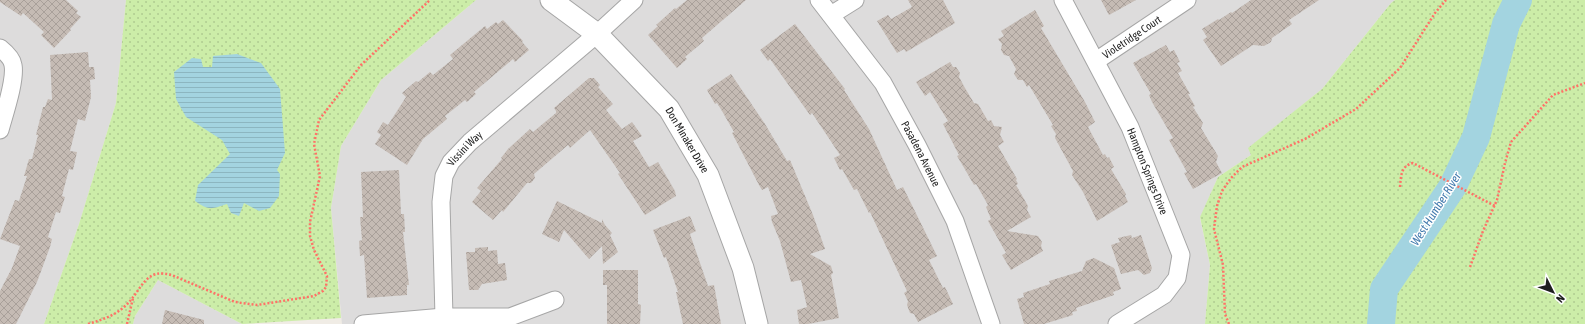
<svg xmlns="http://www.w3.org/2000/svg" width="1585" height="324" viewBox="0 0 1585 324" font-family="'Asap Condensed',sans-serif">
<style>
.residential{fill:#dddcdc}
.grass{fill:url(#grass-dots)}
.water{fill:url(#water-rules)}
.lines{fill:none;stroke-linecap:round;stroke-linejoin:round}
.river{stroke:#a3d4e0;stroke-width:28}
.building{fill:url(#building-cross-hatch)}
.minor-casing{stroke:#a6a6a6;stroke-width:19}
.tertiary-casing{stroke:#a6a6a6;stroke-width:23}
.path{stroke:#ff7267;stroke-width:2.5;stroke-dasharray:2 2;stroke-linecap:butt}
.minor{stroke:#fff;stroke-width:17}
.tertiary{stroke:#fff;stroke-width:21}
.labels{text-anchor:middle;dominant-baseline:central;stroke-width:3;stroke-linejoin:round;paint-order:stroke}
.street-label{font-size:11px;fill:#1f1f1f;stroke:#fff}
.water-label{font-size:12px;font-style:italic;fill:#427aad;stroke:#fff}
</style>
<defs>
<pattern id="grass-dots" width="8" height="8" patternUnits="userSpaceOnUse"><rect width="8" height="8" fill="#cceda8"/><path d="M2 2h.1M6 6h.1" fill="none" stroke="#afcb90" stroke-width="1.8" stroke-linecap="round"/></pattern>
<pattern id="water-rules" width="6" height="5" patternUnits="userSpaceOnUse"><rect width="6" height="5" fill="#a3d4e0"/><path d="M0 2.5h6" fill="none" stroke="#8cb6c0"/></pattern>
<pattern id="building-cross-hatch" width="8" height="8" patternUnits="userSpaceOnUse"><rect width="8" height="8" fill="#c5bbb4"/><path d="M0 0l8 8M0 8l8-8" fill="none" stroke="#a9a09a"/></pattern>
</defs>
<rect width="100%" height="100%" fill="#f0ece5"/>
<g class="residential">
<path d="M0 0H126L116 103 79 224 44 324H0Z"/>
<path d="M476 0H1395L1391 3 1322 89 1249 148 1251 155 1218 177 1200 218 1210 265 1205 324H342L331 208 341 146 381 80Z"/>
<path d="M158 280 242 324H133L135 316Z"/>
</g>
<g class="grass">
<path d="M126 0H476L381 80 341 146 331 208 341 318 242 324 158 280 135 316 133 324H44L79 224 116 103Z"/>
<path d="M1395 0H1585V324H1205L1210 265 1200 217 1218 177 1251 155 1248 148 1322 89 1391 3Z"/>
</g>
<path class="water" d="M237 54 261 63 280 89 285 153 277 170 280 174 279 196 270 208 259 211 244 203 239 216 231 213 227 204C212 209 209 211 195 201L198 185 230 154 222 140 186 117 176 99 174 72 192 58 201 59 203 67H212L213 56Z"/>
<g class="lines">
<path class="river" d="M1381 324 1384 289 1453 186 1476 137 1506 24 1518 0"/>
</g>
<g class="building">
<path d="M0 0H66L78 11 76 13 81 17 70 29 71 30 54 48 41 35 44 32 23 13 21 16 0 2Z"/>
<path d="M687 0H746L702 38 704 41 685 57 687 59 677 68 648 35 658 26 656 25 675 8 676 9Z"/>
<path d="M908 0H943L955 23 906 52 904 49 897 53 877 21 888 15 891 19 912 7Z"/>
<path d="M1101 0H1136L1109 15Z"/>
<path d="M1251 0H1319L1289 20 1292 24 1272 38 1271 42 1264 46 1253 45 1221 66 1203 40 1207 37 1202 29 1218 19 1219 20 1231 12 1232 13Z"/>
<path d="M1035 10 1044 26 1041 28 1085 102 1095 122 1088 127 1103 155 1105 154 1107 158 1109 157 1114 167 1111 169 1126 194 1125 196 1128 202 1097 221 1083 192 1072 175 1073 171 1055 138 1056 134 1051 126 1053 125 1029 85 1027 87 1023 80H1018L1014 74 1016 69 1009 56 1004 55 1001 50 1002 44 998 39 1004 36 1001 31Z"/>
<path d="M503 20 523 41 522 42 529 50 515 62 513 59 474 92 476 94 467 102 465 100 445 116 447 119 423 139 407 165 375 144 381 135 377 132 383 122 388 125 406 97 402 93 416 81 418 82 430 72 433 75 453 59 450 55 485 26 487 29 496 22 498 24Z"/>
<path d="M795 24 845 89 844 90 869 129 897 190 903 187 937 256 929 260 943 288 945 287 953 304 918 322 914 314 910 313 907 305 908 301 904 293 907 291 870 212 869 213 857 189 854 190 842 169 840 170 834 158 840 155 812 113 810 115 770 59 768 61 760 50Z"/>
<path d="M1166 45 1170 52 1174 50 1180 62 1177 63 1182 71 1178 73 1190 94H1188L1195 106 1193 107 1203 123 1201 128 1218 156 1216 162 1222 173 1193 189 1184 173 1187 172 1169 140 1173 138 1152 102 1149 95 1151 94 1133 63Z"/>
<path d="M88 52 89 67H94L95 79 90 80 91 97 85 121 78 119 70 151 77 152 73 170 69 169 62 196 65 197 60 213 56 212 48 237 52 239 50 247 37 282 16 324H0V291L12 268 20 246 0 239 15 200 19 201 27 176H24L29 159H32L38 135H36L43 107H45L48 99 52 100 50 55Z"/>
<path d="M950 62 953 67H956L960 73 959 77 965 88 974 103 978 104 988 121 991 120 994 126 1002 127 1000 135 1004 142 998 146 1017 179 1016 180 1018 184 1016 185 1028 206 1027 210 1031 217 1007 231 1038 236 1042 242 1041 246 1043 251 1011 270 1002 255 1006 253 988 221 991 219 986 207 988 205 976 184 974 185 963 166 957 156 959 155 943 124 948 121 930 92 925 96 916 82Z"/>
<path d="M731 74 765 124 787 161 790 160 813 215 825 249 810 254 831 266 833 273 831 275 839 318 808 324H799L797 310 807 307 801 280 791 282 780 241 772 222 771 216 778 214 768 187 762 190 759 185 732 133 734 132 722 111 717 103 715 104 707 90Z"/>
<path d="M589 78H594L600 85 598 87 613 104 606 110 622 129 632 122 642 136 633 141 649 167 658 162 675 191 676 196 645 215 618 174 620 173 590 130 570 148 568 145 534 174 535 178 531 183H527L503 212 502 210 493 220 472 202 481 191 477 188 502 159 501 158 508 149 530 129 533 132 556 113V111L554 108Z"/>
<path d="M399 170 401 214H404L405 232H403L409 285H407V295L367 298 364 255 360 256 359 241 362 240 360 217H363L361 172Z"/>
<path d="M557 201 602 223V219L605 225 612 233 610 235 618 252 603 264 602 246 589 259 564 230 559 242 542 234Z"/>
<path d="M690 216 696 231 690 234 708 286 714 285 721 324H683L676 292H678L666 257 664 258 653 230Z"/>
<path d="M1131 235 1132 238 1141 235 1152 268 1150 273 1144 275 1138 270 1121 274 1111 245 1120 242 1118 238Z"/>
<path d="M488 247V251L497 250 498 264 505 263 507 280 482 284 478 290H469L466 252H475V248Z"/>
<path d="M1094 258 1114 268 1121 289 1113 292 1114 295 1076 308 1077 311 1072 312 1073 315 1044 324H1024L1017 299 1024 297 1023 293 1050 284 1049 281 1082 271 1086 261Z"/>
<path d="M603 270H638V304L641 305 640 324H607V285H603Z"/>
<path d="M165 310 204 320V324H162Z"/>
</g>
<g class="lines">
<defs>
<g id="minor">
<path id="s1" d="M819 0 883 83 917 145 955 221 991 324"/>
<path id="s2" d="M1063 0 1130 127 1181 255 1177 278 1164 295 1117 324"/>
<path d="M831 15 855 0"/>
<path d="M0 48C5 52 12 58 13 65 16 80 4 115 0 130"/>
<path id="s3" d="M1096 61 1187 0"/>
<path id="s4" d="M444 317 441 202 444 176 451 162 470 142 597 34 634 0"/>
<path d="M363 324 444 317H510L555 300"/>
</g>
<g id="tertiary">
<path id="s5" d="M551 0 597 34 669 109 708 175 743 268 757 324"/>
</g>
</defs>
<use href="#minor" class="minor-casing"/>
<use href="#tertiary" class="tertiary-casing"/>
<g class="path">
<path d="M1400 187C1401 175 1401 166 1413 163L1495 206"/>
<path d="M1470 267 1483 231 1497 200 1505 163 1511 142 1553 95 1585 83"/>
<path d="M88 324C101 320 114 316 124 307 142 292 144 265 174 276L235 302 257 305 314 296 323 291 326 287 327 276 314 250 310 236V222L320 176 314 144 319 120 361 65 430 0"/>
<path d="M127 324 133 298"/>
<path d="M1229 324 1225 314 1223 265 1214 229 1217 206 1222 191 1231 178 1242 167 1305 139 1356 109 1400 68 1435 13 1446 0"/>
</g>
<use href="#minor" class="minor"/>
<use href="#tertiary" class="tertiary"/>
</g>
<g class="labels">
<g class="street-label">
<text stroke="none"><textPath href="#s3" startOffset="43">Violetridge Court</textPath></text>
<text stroke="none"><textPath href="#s5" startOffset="197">Don Minaker Drive</textPath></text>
<text stroke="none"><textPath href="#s4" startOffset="176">Vissini Way</textPath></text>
<text stroke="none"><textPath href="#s1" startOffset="185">Pasadena Avenue</textPath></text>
<text stroke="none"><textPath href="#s2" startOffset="191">Hampton Springs Drive</textPath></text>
</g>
<g class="water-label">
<text transform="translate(1436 209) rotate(-58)">West Humber River</text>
</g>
</g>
<g transform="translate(1553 292) rotate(132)" stroke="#ffffff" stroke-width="3" paint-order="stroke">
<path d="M0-3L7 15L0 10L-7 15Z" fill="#1f1f1f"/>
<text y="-6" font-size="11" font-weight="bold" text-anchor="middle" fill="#1f1f1f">N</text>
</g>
</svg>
